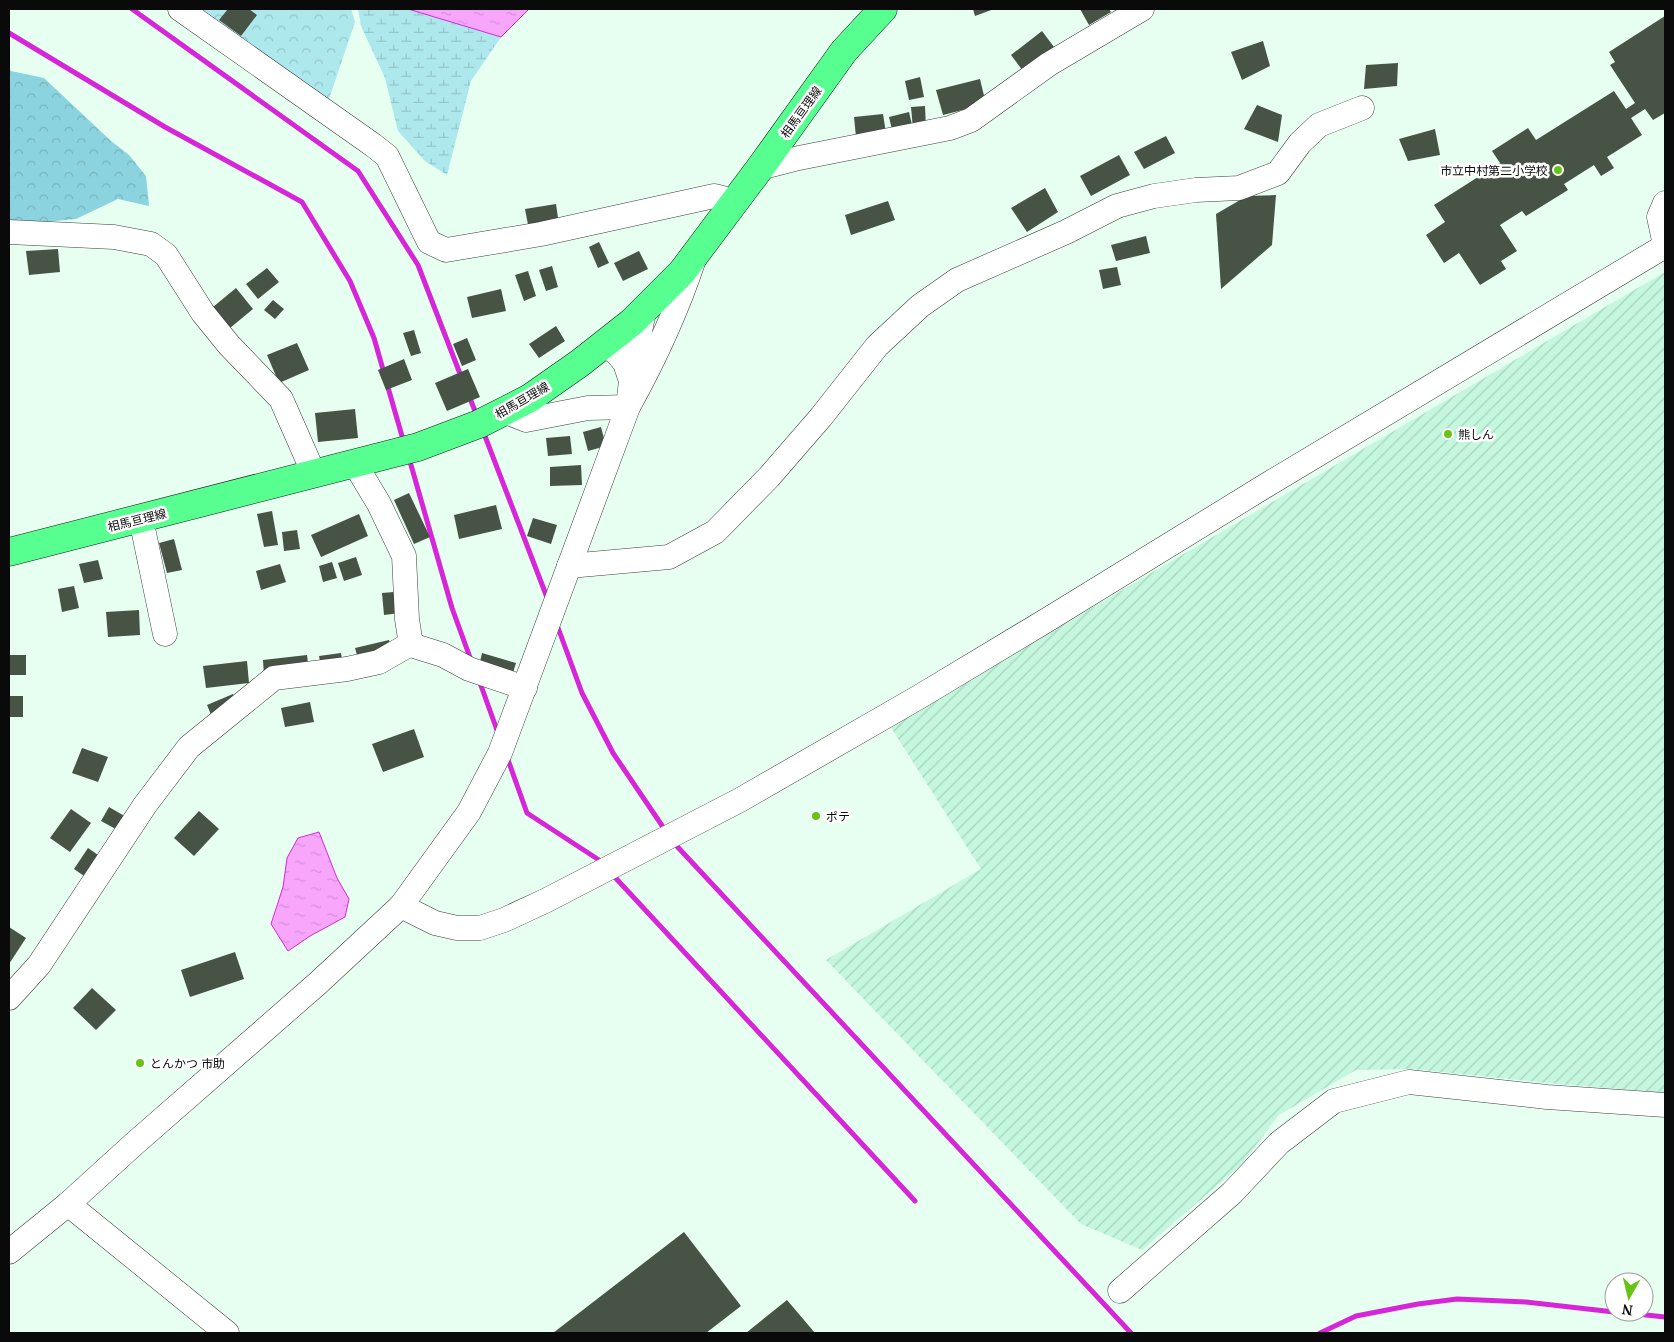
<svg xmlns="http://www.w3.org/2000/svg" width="1674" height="1342" viewBox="0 0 1674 1342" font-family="'PT Serif','Noto Sans JP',serif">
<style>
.farmland{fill:url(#farmland-furrows)}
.forest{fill:url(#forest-crowns)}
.wetland{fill:url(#wetland-marsh)}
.park{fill:url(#park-crowns)}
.water{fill:url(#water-ripples);stroke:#d726d9}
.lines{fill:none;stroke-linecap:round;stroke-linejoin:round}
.stream{stroke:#d726d9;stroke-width:5}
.building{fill:#465345}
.minor-casing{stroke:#3d3d3d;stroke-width:25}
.major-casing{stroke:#1b1b1b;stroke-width:29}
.minor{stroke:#fff;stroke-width:24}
.major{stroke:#56ff90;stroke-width:28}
.poi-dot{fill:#67c417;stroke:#fff;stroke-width:2}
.labels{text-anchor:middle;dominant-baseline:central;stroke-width:5;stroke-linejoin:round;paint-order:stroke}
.street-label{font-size:12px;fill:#0a0a0a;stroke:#fff}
.poi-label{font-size:12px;fill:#0a0a0a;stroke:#fff;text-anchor:start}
</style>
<defs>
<pattern id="farmland-furrows" width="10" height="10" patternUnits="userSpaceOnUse" patternTransform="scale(1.25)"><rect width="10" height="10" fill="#c4f7de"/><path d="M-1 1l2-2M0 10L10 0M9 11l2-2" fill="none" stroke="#a7d2bd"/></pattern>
<pattern id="forest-crowns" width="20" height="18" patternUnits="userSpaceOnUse" patternTransform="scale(1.25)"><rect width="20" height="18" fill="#8bd3de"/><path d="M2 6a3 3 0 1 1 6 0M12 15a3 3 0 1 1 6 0" fill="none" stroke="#77b4bd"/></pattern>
<pattern id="wetland-marsh" width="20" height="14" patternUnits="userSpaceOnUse" patternTransform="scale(1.25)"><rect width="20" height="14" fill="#ade8ec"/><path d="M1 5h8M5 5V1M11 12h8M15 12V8" fill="none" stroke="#94c6c9"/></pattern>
<pattern id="park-crowns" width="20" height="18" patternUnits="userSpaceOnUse" patternTransform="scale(1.25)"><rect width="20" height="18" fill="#ade8ec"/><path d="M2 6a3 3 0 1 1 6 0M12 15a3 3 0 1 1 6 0" fill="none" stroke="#94c6c9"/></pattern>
<pattern id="water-ripples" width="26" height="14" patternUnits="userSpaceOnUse" patternTransform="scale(1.25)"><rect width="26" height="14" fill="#f8a6fc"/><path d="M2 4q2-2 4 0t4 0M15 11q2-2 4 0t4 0" fill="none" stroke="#d38ed7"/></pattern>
</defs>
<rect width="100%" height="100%" fill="#e6fff0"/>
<path class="farmland" d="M1665 272V1093L1547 1083 1412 1069 1356 1070 1279 1115 1241 1165 1142 1250 1081 1224 826 960 981 869 890 726Z"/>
<path class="forest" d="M9 68 11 71 44 78 111 141 129 155 146 176 149 206 118 199 76 219 34 223H9Z"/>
<path class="wetland" d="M358 9H408L501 37 471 81 447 175 425 161 398 131 385 78 361 26Z"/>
<path class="park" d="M192 9H351L355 22 327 105Z"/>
<g class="water">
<path d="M408 9H529L501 37Z"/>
<path d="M319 832 337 878 349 899 345 917 310 936 288 951 271 924 283 887 287 858 298 838Z"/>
</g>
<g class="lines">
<g class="stream">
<path d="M132 9 358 171 418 265 462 379"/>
<path d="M9 33 165 127 302 202 350 281 374 338 384 373"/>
<path d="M387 384 404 443"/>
<path d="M469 396 477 416"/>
<path d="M483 431 548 600"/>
<path d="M409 458 452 608 472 663"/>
<path d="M557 625 582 693 613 753 665 830"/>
<path d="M479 680 498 733"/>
<path d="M507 757 527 813 599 860 603 865"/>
<path d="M673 842 1131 1333"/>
<path d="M611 873 915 1201"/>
<path d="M1618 1312 1665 1317"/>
<path d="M1320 1333 1356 1316 1418 1304 1457 1299 1526 1302 1614 1312"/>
</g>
</g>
<g class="building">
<path d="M228 9H249L257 15 241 36 219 20Z"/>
<path d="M973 9H994L975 16Z"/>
<path d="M1080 9H1109L1111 12 1089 25Z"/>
<path d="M1665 16V113L1653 120 1645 109 1631 118 1642 135 1607 157 1614 168 1601 176 1594 165 1564 184 1568 190 1526 216 1522 211 1500 225 1517 251 1501 261 1506 269 1480 285 1459 253 1444 263 1426 235 1445 222 1434 205 1500 163 1492 151 1528 128 1536 140 1614 91 1626 109 1635 103 1610 65 1615 62 1609 52Z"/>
<path d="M1042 31 1057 51 1026 75 1011 55Z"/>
<path d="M1263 41 1270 66 1242 80 1231 52Z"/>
<path d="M1398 63 1397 86 1364 89 1366 65Z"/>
<path d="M920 77 924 97 909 100 905 81Z"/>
<path d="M980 79 986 104 943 115 936 90Z"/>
<path d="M1257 105 1282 115 1278 142 1244 129Z"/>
<path d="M925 106 926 128 913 129 911 107Z"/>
<path d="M909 112 913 129 893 134 889 117Z"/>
<path d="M883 114 886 133 856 137 854 117Z"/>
<path d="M1435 129 1440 155 1408 161 1399 139Z"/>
<path d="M1166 136 1175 153 1144 169 1134 152Z"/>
<path d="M1119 155 1130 175 1091 196 1080 176Z"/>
<path d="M1045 188 1058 212 1027 232 1011 208Z"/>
<path d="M1276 195 1272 245 1221 289 1216 214 1247 196Z"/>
<path d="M888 201 895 220 851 235 845 215Z"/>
<path d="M556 204 559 225 529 230 525 209Z"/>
<path d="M1146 236 1150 253 1116 261 1111 245Z"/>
<path d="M599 242 609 263 598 268 589 247Z"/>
<path d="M58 249 60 272 29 275 26 251Z"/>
<path d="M639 251 648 269 623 281 614 263Z"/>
<path d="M552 266 558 287 546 291 539 270Z"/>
<path d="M1117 267 1121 285 1103 289 1099 270Z"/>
<path d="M267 268 279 282 258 299 246 284Z"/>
<path d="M528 271 536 296 524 301 515 275Z"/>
<path d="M236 288 253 309 230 328 213 307Z"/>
<path d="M501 289 506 311 472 318 467 297Z"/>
<path d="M273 300 284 309 275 319 264 310Z"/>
<path d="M556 326 565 341 539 358 529 344Z"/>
<path d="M414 330 421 353 411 356 403 333Z"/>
<path d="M467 338 476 360 462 366 453 344Z"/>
<path d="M297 343 309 370 279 383 267 355Z"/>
<path d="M404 359 412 380 386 390 378 370Z"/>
<path d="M468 369 480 397 447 411 435 383Z"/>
<path d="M355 409 358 438 318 442 315 413Z"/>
<path d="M601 427 606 446 588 451 583 432Z"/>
<path d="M570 436 572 454 548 456 546 438Z"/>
<path d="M581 465 582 485 550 486V467Z"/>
<path d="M409 493 430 537 414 544 394 500Z"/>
<path d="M496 505 502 529 459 539 454 515Z"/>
<path d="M272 511 278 545 264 547 257 514Z"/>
<path d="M359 514 368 536 321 557 311 535Z"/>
<path d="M533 518 557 525 551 544 527 536Z"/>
<path d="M297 530 300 549 284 551 282 532Z"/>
<path d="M174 539 182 570 167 573 159 543Z"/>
<path d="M356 557 362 575 344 581 338 563Z"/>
<path d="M98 560 103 579 84 583 79 564Z"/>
<path d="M332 562 337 578 323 582 319 566Z"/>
<path d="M280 564 286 582 261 590 256 571Z"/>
<path d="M74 586 79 608 62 612 58 589Z"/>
<path d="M406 591 408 612 384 615 382 593Z"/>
<path d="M139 610 140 635 108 637 106 612Z"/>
<path d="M389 640 393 653 359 662 355 648Z"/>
<path d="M341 653 343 665 321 667 319 656Z"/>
<path d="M482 653 516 663 512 676 479 666Z"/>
<rect x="9" y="655" width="17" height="20"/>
<path d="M307 655 309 672 264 676 263 660Z"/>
<path d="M247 661 249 683 206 688 203 666Z"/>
<path d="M233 694 242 712 215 724 207 705Z"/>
<rect x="9" y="696" width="14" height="21"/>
<path d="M310 702 314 722 285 727 281 708Z"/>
<path d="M414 729 424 757 383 772 372 744Z"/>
<path d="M82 748 108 757 98 782 72 773Z"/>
<path d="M109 807 133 821 125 834 101 821Z"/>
<path d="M71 809 91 823 70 852 50 838Z"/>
<path d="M199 811 219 829 194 856 174 838Z"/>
<path d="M88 848 111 864 97 885 74 869Z"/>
<path d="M9 927 26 938 9 964Z"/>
<path d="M235 952 244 979 190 997 181 970Z"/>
<path d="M92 988 116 1010 96 1030 73 1008Z"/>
<path d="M684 1232 741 1306 706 1333H553Z"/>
<path d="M787 1300 815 1333H746Z"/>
</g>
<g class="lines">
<defs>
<g id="minor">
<path d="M180 9 373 145 387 156 429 242 446 250 541 234 714 196 734 201"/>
<path d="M760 168 799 158 950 128 971 120 1049 64 1142 9"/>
<path d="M1665 203 1659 217 1665 245"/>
<path d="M9 232 114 237 151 244 166 255 203 313 229 345 281 399 314 474"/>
<path d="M631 381 644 310"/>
<path d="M504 411 526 420 588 408 628 407C654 360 677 311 694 259"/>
<path d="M355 464 379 504 404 556 407 619 411 645"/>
<path d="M141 519 165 634"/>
<path d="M569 566 669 557 715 532 769 477 821 417 877 346 920 306 957 280 1066 232 1117 206 1154 196 1196 190 1239 188 1278 173 1300 143 1319 125 1362 108"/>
<path d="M401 906 469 812 500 753 628 407 631 381 625 363 615 351 602 346"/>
<path d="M9 998 39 965 145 805 189 747 274 678 347 669 379 662 405 647 411 645 443 655 469 669 525 688"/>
<path d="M68 1204 227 1333"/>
<path d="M9 1252 68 1204 134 1144 317 984 401 906 435 923 457 928H480L504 920 545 901 740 800 919 697 1047 620 1270 483 1665 246"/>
<path d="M1120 1291 1232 1193 1279 1143 1334 1101 1409 1082 1547 1097 1665 1105"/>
</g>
<path id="major" d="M9 552 418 447 479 424 530 398 580 363 632 322 682 272 760 168 844 51 883 9"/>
</defs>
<use href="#minor" class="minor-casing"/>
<use href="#major" class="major-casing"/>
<use href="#minor" class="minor"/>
<use href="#major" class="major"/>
</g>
<g class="poi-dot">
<circle cx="1558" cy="170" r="5"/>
<circle cx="1448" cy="434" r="5"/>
<circle cx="816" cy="816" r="5"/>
<circle cx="140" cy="1063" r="5"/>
</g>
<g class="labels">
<g class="street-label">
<text transform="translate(801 112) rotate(-54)">相馬亘理線</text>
<text transform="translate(522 400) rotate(-30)">相馬亘理線</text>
<text transform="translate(137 520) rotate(-14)">相馬亘理線</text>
</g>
<g class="poi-label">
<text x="1548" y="170" text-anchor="end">市立中村第二小学校</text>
<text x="1458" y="434">熊しん</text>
<text x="826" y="816">ポテ</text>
<text x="150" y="1063">とんかつ 市助</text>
</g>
</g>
<rect width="1674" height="1342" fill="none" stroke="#0a0a0a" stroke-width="20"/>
<g transform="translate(1629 1297) rotate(188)"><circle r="24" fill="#ffffff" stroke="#9d9d9d"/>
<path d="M0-4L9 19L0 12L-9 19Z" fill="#67c417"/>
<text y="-8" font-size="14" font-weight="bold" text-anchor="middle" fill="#0a0a0a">N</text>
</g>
</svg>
